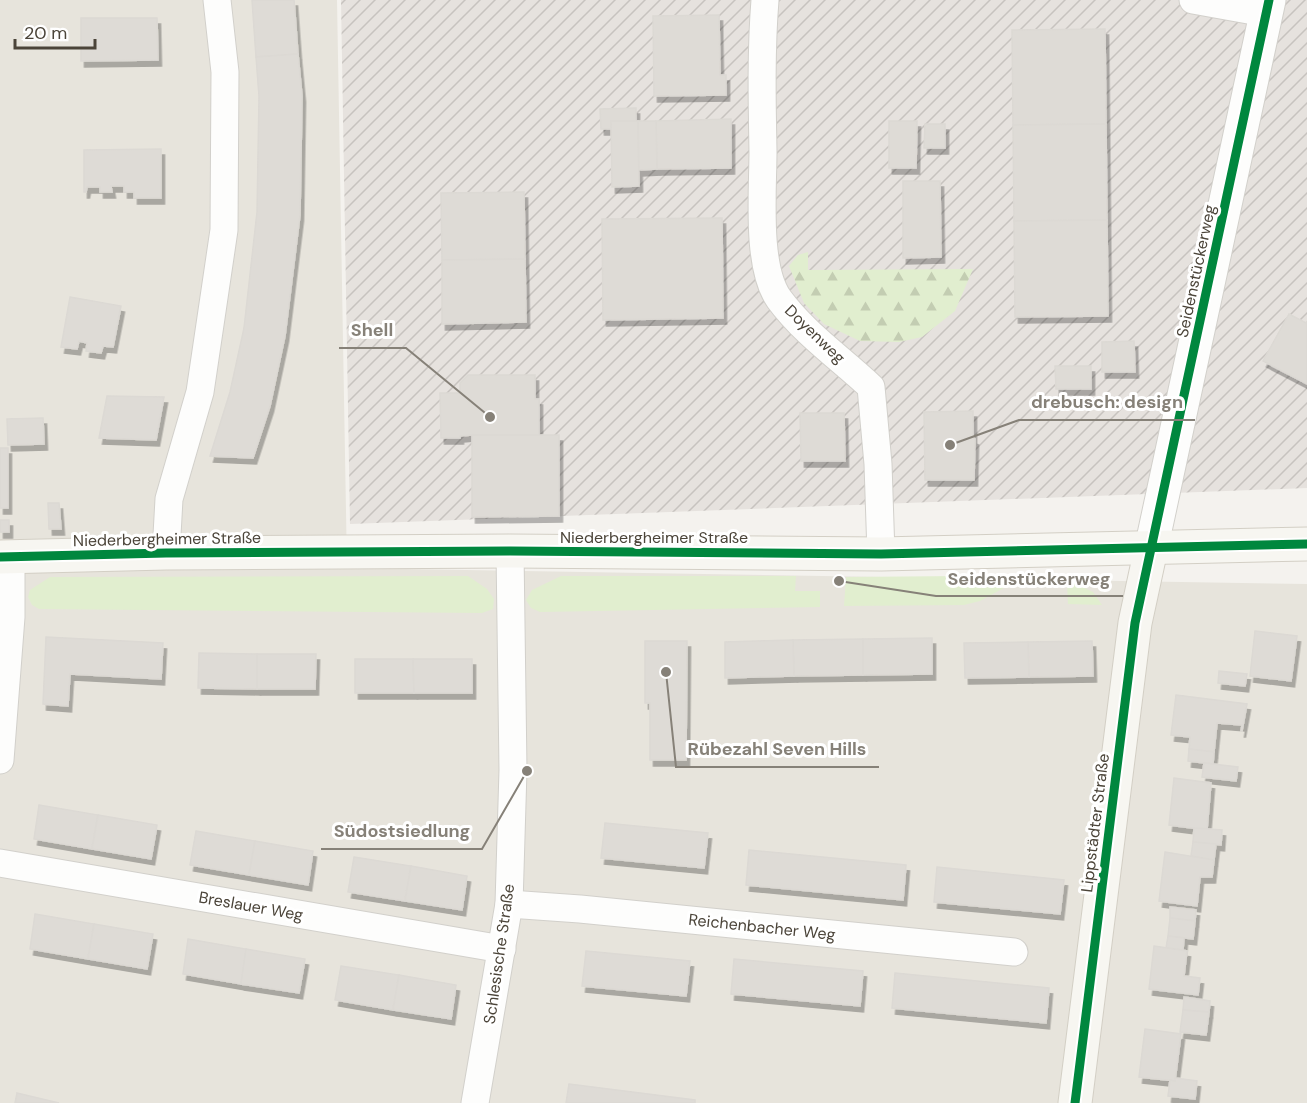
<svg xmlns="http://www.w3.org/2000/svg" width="1307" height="1103" viewBox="0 0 1307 1103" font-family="'DM Sans',sans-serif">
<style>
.residential{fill:#e7e4dc}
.industrial{fill:url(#industrial-furrows)}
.green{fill:#e1eecf}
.forest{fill:url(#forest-firs)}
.building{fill:#dedbd6;stroke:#dcd9d4;stroke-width:1.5;filter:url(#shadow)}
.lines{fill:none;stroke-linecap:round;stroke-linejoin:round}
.minor-casing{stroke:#d2d0cb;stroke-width:29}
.tertiary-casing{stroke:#d2d0cb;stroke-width:35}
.secondary-casing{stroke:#d3cfc5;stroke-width:35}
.minor{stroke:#fdfdfc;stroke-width:27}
.tertiary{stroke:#fdfdfc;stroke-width:33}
.secondary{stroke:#f7f6f1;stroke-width:33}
.cycleway-casing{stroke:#fff;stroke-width:13}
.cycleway{stroke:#00873e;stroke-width:9}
.labels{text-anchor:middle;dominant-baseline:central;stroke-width:6;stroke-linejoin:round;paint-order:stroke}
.street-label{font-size:16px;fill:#4b4439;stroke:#fff}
.leader{fill:none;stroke:#868178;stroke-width:2}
.callout-dot{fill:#868178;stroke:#fff;stroke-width:2}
.callout-label{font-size:18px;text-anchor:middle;font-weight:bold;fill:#868178;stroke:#fff;stroke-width:6;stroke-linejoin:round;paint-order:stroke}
</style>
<defs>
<pattern id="industrial-furrows" width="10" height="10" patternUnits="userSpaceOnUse" patternTransform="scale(1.5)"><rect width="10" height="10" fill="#e6e2de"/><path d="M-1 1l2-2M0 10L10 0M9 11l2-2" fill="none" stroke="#c7c3bf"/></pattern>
<pattern id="forest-firs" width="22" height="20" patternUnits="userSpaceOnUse" patternTransform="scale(1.5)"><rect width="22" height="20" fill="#e1eecf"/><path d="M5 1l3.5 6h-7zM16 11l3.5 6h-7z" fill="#c3cdb2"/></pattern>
<filter id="shadow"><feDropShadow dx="3.5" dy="6" stdDeviation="0" flood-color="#0004"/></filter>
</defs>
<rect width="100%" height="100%" fill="#f4f2ee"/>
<path class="residential" d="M0 0H337L347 568 1307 584V1103H0Z"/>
<path class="industrial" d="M341 0H1307V488L350 524Z"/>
<g class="green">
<path d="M1073 575 1076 584 1093 592 1102 605 1068 604 1067 584H1011L980 601 964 605 844 606 846 577Z"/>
<path d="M468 576 487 589 494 599 493 609 482 613 39 609 32 605 28 597 30 590 50 577Z"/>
<path d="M561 576H796L795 591H820V607L540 612 531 608 526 600 532 590Z"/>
</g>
<path class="forest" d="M808 252V270L973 269 955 311 922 337 899 342 860 341 824 324 804 303 789 266 798 255Z"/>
<g class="building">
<path d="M252 0H294L298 54 256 57Z"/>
<path d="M719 15 720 75H726V95L654 96 653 16Z"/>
<path d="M81 18H157L158 60 81 61Z"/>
<path d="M1105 29 1106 124 1013 125 1012 30Z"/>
<path d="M298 54 302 96 300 215 285 336 270 406 253 458 210 456 230 392 244 328 257 212 259 96 256 57Z"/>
<path d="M636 108V121H611V129H601L600 109Z"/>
<path d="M731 119V168L657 169 656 121Z"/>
<path d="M611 121H638L639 186 612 187Z"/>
<path d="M638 121H656L657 169 639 170Z"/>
<path d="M889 121H917L916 168H889Z"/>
<path d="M925 124H945V148H924Z"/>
<path d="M1106 124 1107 220 1014 221 1013 125Z"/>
<path d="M161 149V198H134V192H124V186H111L112 192H100V187H87L86 192H84V150Z"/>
<path d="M903 181H940L941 257 903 258Z"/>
<path d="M524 192 525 259 442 260 441 193Z"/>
<path d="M722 218 723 318 603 320 602 219Z"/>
<path d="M1107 220 1108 316 1015 317 1014 221Z"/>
<path d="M525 259 526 322 442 324V260Z"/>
<path d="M70 297 121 306 113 347 103 346 101 353 86 351 87 343 79 341 77 349 61 347Z"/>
<path d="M1289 314 1306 323 1307 321V384L1263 361Z"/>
<path d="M1134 341 1135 372H1102V342Z"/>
<path d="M1055 366H1091V389H1056Z"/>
<path d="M468 375H535V399H539V435H472L460 436V438H441L440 393H460V383Z"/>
<path d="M107 396 164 397 156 440 99 438Z"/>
<path d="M973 411V438L975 439 974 480H925L924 412Z"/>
<path d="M800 413H844L845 461H801Z"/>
<path d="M43 418 44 444 8 445 7 419Z"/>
<path d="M472 435H559V516L472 517Z"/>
<rect x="0" y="448" width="8" height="60"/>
<path d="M48 503H59L61 529H49Z"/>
<rect x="0" y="520" width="9" height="12"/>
<path d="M1255 631 1297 636 1291 681 1250 676Z"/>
<path d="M46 637 163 643 161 679 70 674 68 706 43 704Z"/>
<path d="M932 638V674L863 675V639Z"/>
<path d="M863 639V675L794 676 793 640Z"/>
<path d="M793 640 794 676 725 678V642Z"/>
<path d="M645 641H687L686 760H650V703H645Z"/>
<path d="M1092 641 1093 676 1029 677 1028 642Z"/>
<path d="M1028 642 1029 677 965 678 964 643Z"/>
<path d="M199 653 257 654V689L198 688Z"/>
<path d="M257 654H316L315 689H257Z"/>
<path d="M355 659H413L414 693H355Z"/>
<path d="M413 659H472V693H414Z"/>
<path d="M1219 671 1247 674 1245 686 1218 683Z"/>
<path d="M1176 695 1247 704 1242 731H1241L1242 725 1217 723 1214 752 1189 749 1190 737 1171 735Z"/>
<path d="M1189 749 1214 752 1213 764 1188 761Z"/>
<path d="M1204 763 1238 767 1236 781 1202 777Z"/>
<path d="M1174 778 1211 783 1207 830 1169 825Z"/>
<path d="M39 805 98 815 92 849 34 839Z"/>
<path d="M98 815 157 825 151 859 92 849Z"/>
<path d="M605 823 708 833 704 868 601 858Z"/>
<path d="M1194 828 1222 830 1221 845 1193 842Z"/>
<path d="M196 831 255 841 249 875 190 865Z"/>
<path d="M255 841 313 851 308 885 249 875Z"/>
<path d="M1193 842 1216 844 1214 860 1191 856Z"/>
<path d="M749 850 906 865 903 900 746 885Z"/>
<path d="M1165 852 1214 860 1212 877H1200L1197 906 1159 901Z"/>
<path d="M354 857 411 866 405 901 348 892Z"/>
<path d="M411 866 467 876 462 910 405 901Z"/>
<path d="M937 867 1064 880 1060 914 934 902Z"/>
<path d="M1170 907 1196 910 1195 921 1170 918Z"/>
<path d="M35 914 94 924 88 959 30 949Z"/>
<path d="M1170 918 1195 921 1193 939 1168 936Z"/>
<path d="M94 924 153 934 147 969 88 959Z"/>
<path d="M1168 936 1184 938 1183 950 1166 948Z"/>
<path d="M188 939 246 949 241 984 183 974Z"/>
<path d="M1154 946 1187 951 1184 976 1200 978 1198 995 1149 989Z"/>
<path d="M246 949 305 959 299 993 241 984Z"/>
<path d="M586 951 690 961 686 996 582 986Z"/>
<path d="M734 959 863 971 860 1006 731 994Z"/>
<path d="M341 966 399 975 393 1010 335 1000Z"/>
<path d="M895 973 1049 988 1046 1023 892 1008Z"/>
<path d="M399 975 456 985 451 1019 393 1010Z"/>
<path d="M1184 997 1210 1001 1209 1012 1183 1010Z"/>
<path d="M1183 1010 1209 1012 1206 1035 1180 1032Z"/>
<path d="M1145 1029 1181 1034 1175 1081 1139 1077Z"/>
<path d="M1175 1078 1197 1081 1195 1099 1168 1096 1170 1080 1175 1081Z"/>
<path d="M569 1084 695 1100V1103H566Z"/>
<path d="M17 1093 59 1103H15Z"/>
</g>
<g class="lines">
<defs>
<g id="minor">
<path d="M765 0C761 50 762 100 763 151 763 190 756 267 779 299 804 333 840 358 871 387L878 464 881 554"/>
<path d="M1193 0 1265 13"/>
<path d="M166 553 169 499 200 392 224 230 225 72 217 0"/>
<path d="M0 760 11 617V556"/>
<path d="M0 863 502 949"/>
<path d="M509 904 580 909 1014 952"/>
<path d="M475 1103 509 904 513 770 510 551"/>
</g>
<path id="tertiary" d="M1151 549 1269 0"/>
<g id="secondary">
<path d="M0 557 166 553 510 551 881 554 1307 544"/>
<path d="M1075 1103 1135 623 1151 549"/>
</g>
</defs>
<use href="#minor" class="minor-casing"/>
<use href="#tertiary" class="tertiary-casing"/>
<use href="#secondary" class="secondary-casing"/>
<use href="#minor" class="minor"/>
<use href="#tertiary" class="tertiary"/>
<use href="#secondary" class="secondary"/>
<defs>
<g id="cycleway">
<path d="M0 557 166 553 510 551 881 554 1307 544"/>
<path d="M1075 1103 1135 623 1269 0"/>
</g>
</defs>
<use href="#cycleway" class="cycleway-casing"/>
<use href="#cycleway" class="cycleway"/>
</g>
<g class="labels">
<g class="street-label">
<text transform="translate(1196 271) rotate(-78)">Seidenstückerweg</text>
<text transform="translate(815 334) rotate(44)">Doyenweg</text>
<text x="654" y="537">Niederbergheimer Straße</text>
<text transform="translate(167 539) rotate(-1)">Niederbergheimer Straße</text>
<text transform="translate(1095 823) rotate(-83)">Lippstädter Straße</text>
<text transform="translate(251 906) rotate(10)">Breslauer Weg</text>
<text transform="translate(762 927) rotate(6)">Reichenbacher Weg</text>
<text transform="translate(499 954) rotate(-82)">Schlesische Straße</text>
</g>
</g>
<path class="leader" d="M490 417L406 348H339M950 445L1019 420H1195M839 581L936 596H1123M666 672L676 767H879M527 771L482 849H321"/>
<g class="callout-dot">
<circle cx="490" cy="417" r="6"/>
<circle cx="950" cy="445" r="6"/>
<circle cx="839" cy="581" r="6"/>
<circle cx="666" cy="672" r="6"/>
<circle cx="527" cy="771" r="6"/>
</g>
<g class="callout-label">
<text x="372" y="336">Shell</text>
<text x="1107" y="408">drebusch: design</text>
<text x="1029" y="585">Seidenstückerweg</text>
<text x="777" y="755">Rübezahl Seven Hills</text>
<text x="402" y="837">Südostsiedlung</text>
</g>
<path d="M15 39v9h80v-9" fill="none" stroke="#4b4439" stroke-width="3"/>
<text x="24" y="39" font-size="18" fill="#4b4439" stroke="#ffffff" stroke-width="4.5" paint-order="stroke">20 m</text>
</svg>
